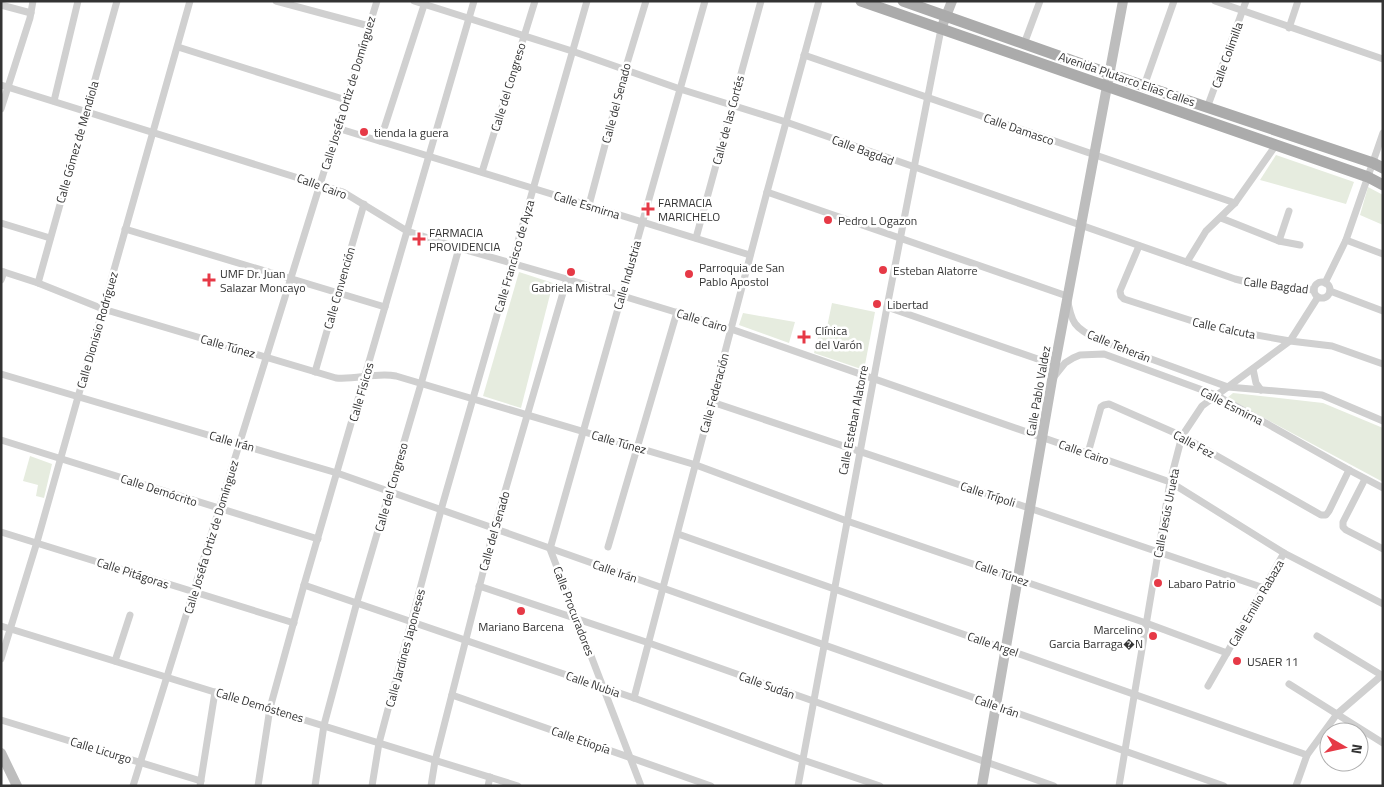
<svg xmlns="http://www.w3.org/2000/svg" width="1384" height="787" viewBox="0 0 1384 787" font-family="'Titillium Web',sans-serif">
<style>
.green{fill:#e6ecdf}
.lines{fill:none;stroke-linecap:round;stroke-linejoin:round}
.street{stroke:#d0d0d0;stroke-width:7}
.secondary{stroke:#bdbdbd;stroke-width:10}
.primary{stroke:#ababab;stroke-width:11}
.poi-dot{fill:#e63946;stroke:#fff;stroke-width:2}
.labels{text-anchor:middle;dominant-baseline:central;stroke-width:5;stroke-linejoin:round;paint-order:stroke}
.street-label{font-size:12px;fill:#333;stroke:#fff}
.poi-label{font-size:12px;fill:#333;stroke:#fff;text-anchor:start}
</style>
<rect width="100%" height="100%" fill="#fff"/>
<g class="green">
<path d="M1276 155 1354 182 1346 204 1260 180Z"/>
<path d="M1368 187 1383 195V225L1360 215Z"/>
<path d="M519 272 553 283 521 408 483 396Z"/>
<path d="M832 303 875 312 864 370 814 353 821 326 827 327Z"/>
<path d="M743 313 795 322 789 343 739 325Z"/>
<path d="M1233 393 1323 403 1383 428V482L1227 398Z"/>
<path d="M30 456 52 464 44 498 36 496 38 485 23 481Z"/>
</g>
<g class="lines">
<g class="street">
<path d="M276 1 369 26"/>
<path d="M414 1 572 51 680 89 786 122 1235 279 1259 285 1314 290"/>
<path d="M1215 1 1383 59"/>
<path d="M1 5 31 13"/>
<path d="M1289 28 1298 1"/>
<path d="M1024 44 1040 1"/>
<path d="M178 47 346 100"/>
<path d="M804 55 1235 203"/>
<path d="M1 85 343 192 407 231 459 248 567 279 731 329 1170 482 1284 553 1383 604"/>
<path d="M1144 86 1174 1"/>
<path d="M54 101 78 1"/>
<path d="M1207 108 1246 1"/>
<path d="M1 109 30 18 33 1"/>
<path d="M337 128 750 255"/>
<path d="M380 141 425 2"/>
<path d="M482 172 535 1"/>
<path d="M767 192 1067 296C1071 323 1074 328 1099 340L1228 387 1322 395 1383 421"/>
<path d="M589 205 625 70 646 1"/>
<path d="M1221 218 1279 241 1300 245"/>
<path d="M1 223 50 238"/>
<path d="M125 229 385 307"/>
<path d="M696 238 761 1"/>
<path d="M1346 240 1383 254"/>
<path d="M1279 241 1289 211"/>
<path d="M1139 246 1120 291 1121 296 1124 299 1211 327 1290 341 1332 346 1383 364"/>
<path d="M1187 262 1206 231 1235 203 1276 145"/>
<path d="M1 271 38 283 103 309 336 378C356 380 376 372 396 376L696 465 847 521 1146 623 1227 653"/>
<path d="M1 280 4 272"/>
<circle cx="1322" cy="290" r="8"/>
<path d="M38 283 117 1"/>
<path d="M1325 283 1346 240 1383 133"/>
<path d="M1330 291 1383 311"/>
<path d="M887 307 1055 365"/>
<path d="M1253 369 1256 383 1261 390"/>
<path d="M315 372 364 204"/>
<path d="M1 374 337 473 1224 786"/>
<path d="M1053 378 1065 363 1073 358 1080 355 1104 354 1216 395 1349 470 1383 488"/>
<path d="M712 402 1029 508 1264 588"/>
<path d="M1 440 318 539"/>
<path d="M1088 453 1101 407 1104 405 1109 404 1182 436 1321 515H1326L1329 511 1349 470"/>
<path d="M1365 479 1343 522V527L1346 530 1383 549"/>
<path d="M1 532 294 623"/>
<path d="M678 534 1307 755"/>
<path d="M608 547 677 312"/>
<path d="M304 585 634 698 803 760 880 786"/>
<path d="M479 586 649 643 1054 786"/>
<path d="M1 626 518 786"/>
<path d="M1317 636 1383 676"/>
<path d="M1 659 37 542 190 1"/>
<path d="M115 661 130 615"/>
<path d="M1289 684 1383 743"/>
<path d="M1208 686 1284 553"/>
<path d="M452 695 711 786"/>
<path d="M634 698 767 192 819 1"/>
<path d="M1 720 201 781"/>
<path d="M133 786 377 1"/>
<path d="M200 786 215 692"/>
<path d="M258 786 270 708 304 585 474 1"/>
<path d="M315 786 324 725 357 602 421 384 459 248"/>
<path d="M372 786 379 743 441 510 587 1"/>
<path d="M431 786 435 761 494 529 567 279"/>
<path d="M488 786 490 777"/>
<path d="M641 786 550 549 705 1"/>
<path d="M798 786 887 307 941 29"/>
<path d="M1119 786 1170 482 1182 436 1202 406 1290 341 1318 297"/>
<path d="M1296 786 1307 755 1337 714 1381 676"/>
</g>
<g class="secondary">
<path d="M941 29 952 1"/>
<path d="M1 753 17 786"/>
<path d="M982 786 1052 380 1123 1"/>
</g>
<g class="primary">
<path d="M861 1 1276 145 1368 177 1383 185"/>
<path d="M903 1 1144 86 1373 163 1383 168"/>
</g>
</g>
<g class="poi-dot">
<circle cx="364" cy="132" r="5"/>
<path d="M645.5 201.5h5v5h5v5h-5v5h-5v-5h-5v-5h5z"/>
<circle cx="828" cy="220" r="5"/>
<path d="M416.5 231.5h5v5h5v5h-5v5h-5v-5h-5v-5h5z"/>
<circle cx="883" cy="270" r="5"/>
<circle cx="571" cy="272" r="5"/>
<circle cx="689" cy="274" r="5"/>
<path d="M206.5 272.5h5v5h5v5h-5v5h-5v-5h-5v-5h5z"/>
<circle cx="877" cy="304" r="5"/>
<path d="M801.5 329.5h5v5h5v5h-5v5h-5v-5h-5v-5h5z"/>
<circle cx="1158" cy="583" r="5"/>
<circle cx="521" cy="611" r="5"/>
<circle cx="1153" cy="636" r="5"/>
<circle cx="1237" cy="661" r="5"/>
</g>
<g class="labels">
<g class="street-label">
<text transform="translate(1227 55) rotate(-70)">Calle Colimilla</text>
<text transform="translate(1127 79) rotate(19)">Avenida Plutarco Elías Calles</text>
<text transform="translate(508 87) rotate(-73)">Calle del Congreso</text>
<text transform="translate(348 93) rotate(-73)">Calle Joséfa Ortiz de Domínguez</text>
<text transform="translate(616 103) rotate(-75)">Calle del Senado</text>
<text transform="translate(728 120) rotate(-75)">Calle de las Cortés</text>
<text transform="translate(1019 129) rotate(19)">Calle Damasco</text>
<text transform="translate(77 142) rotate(-74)">Calle Gómez de Mendiola</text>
<text transform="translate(863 150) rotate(20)">Calle Bagdad</text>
<text transform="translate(322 186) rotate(20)">Calle Cairo</text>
<text transform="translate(587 205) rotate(17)">Calle Esmirna</text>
<text transform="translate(514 256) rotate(-74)">Calle Francisco de Ayza</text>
<text transform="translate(627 275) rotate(-74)">Calle Industria</text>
<text transform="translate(1276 285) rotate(7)">Calle Bagdad</text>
<text transform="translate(339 288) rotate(-74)">Calle Convención</text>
<text transform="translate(702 320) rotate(17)">Calle Cairo</text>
<text transform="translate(1224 328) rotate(12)">Calle Calcuta</text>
<text transform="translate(97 330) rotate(-74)">Calle Dionisio Rodríguez</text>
<text transform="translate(228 346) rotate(16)">Calle Túnez</text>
<text transform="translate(1119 346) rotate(22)">Calle Teherán</text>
<text transform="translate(1038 391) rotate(-80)">Calle Pablo Valdez</text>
<text transform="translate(361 392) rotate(-74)">Calle Físicos</text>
<text transform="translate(714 393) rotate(-75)">Calle Federación</text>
<text transform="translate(1232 406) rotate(27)">Calle Esmirna</text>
<text transform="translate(853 420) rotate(-79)">Calle Esteban Alatorre</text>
<text transform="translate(232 441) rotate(16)">Calle Irán</text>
<text transform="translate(619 442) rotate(16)">Calle Túnez</text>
<text transform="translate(1194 444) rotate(28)">Calle Fez</text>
<text transform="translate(1084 452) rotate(19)">Calle Cairo</text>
<text transform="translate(391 487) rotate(-74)">Calle del Congreso</text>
<text transform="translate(159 490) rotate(18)">Calle Demócrito</text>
<text transform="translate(988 494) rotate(18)">Calle Trípoli</text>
<text transform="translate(1166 513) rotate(-79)">Calle Jesús Urueta</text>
<text transform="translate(494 531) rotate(-74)">Calle del Senado</text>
<text transform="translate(211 537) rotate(-73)">Calle Joséfa Ortiz de Domínguez</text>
<text transform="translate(615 571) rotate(19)">Calle Irán</text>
<text transform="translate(133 573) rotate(18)">Calle Pitágoras</text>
<text transform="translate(1002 573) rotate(19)">Calle Túnez</text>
<text transform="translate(1256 603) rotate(-60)">Calle Emilio Rabaza</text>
<text transform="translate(574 611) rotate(69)">Calle Procuradores</text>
<text transform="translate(993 644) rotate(19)">Calle Argel</text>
<text transform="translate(405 648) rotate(-75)">Calle Jardines Japoneses</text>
<text transform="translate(593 684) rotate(19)">Calle Nubia</text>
<text transform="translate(767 685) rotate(20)">Calle Sudán</text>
<text transform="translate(260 705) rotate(17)">Calle Demóstenes</text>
<text transform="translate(997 706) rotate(19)">Calle Irán</text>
<text transform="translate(581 740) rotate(19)">Calle Etiopía</text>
<text transform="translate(101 750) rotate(17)">Calle Licurgo</text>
</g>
<g class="poi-label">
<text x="374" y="132">tienda la guera</text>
<text x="658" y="202">FARMACIA<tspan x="658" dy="14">MARICHELO</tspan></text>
<text x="838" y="220">Pedro L Ogazon</text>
<text x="429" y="232">FARMACIA<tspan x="429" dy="14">PROVIDENCIA</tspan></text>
<text x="699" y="267">Parroquia de San<tspan x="699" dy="14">Pablo Apostol</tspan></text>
<text x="893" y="270">Esteban Alatorre</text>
<text x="220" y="273">UMF Dr. Juan<tspan x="220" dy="14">Salazar Moncayo</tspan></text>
<text x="571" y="287" text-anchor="middle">Gabriela Mistral</text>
<text x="887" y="304">Libertad</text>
<text x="815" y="330">Clínica<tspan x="815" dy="14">del Varón</tspan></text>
<text x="1168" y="583">Labaro Patrio</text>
<text x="521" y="626" text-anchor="middle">Mariano Barcena</text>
<text x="1143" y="629" text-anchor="end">Marcelino<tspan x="1143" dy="14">Garcia Barraga�N</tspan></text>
<text x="1247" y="661">USAER 11</text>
</g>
</g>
<rect width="1384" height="787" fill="none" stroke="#333333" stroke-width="5"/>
<g transform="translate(1344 747) rotate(99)"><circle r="24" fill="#ffffff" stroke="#adadad"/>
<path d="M0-4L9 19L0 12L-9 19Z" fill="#e63946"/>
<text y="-8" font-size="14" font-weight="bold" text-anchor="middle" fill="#333333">N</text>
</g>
</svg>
